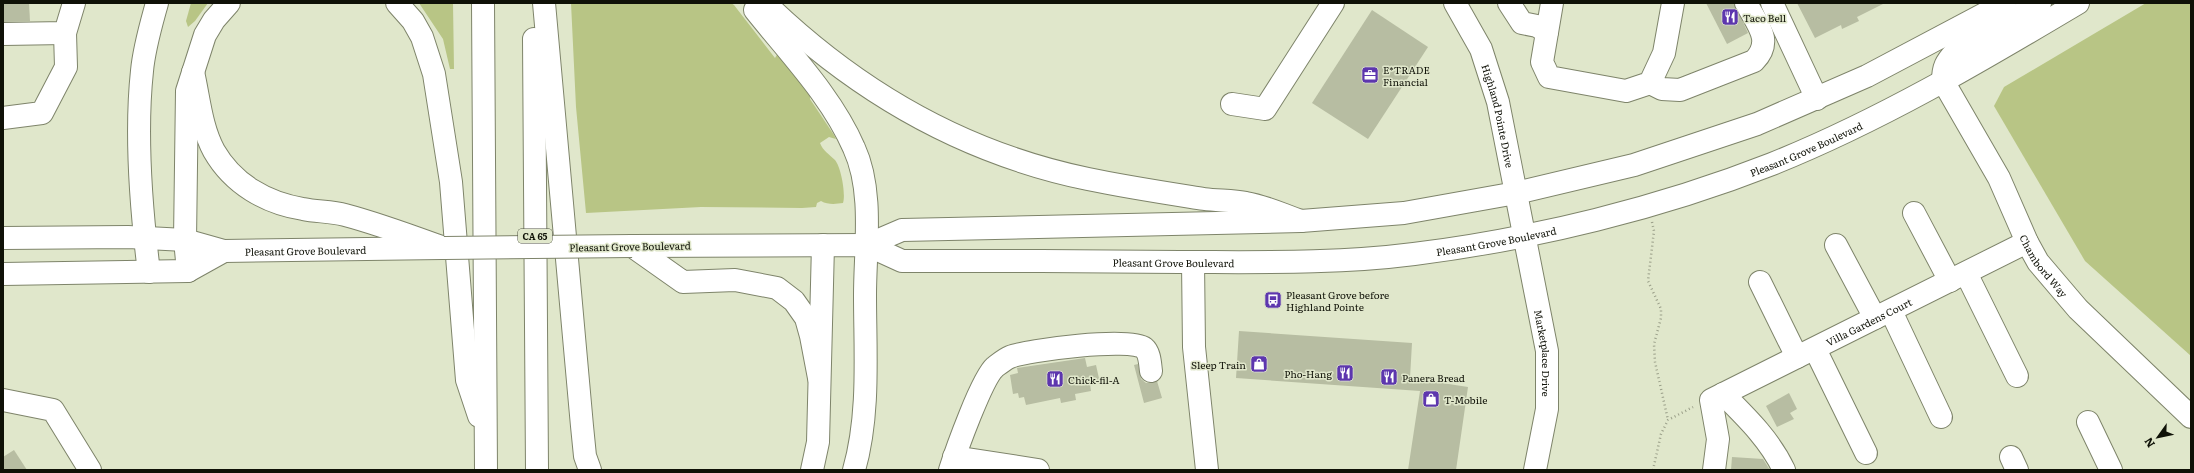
<svg xmlns="http://www.w3.org/2000/svg" width="2194" height="473" viewBox="0 0 2194 473" font-family="Literata,serif">
<style>
.green{fill:#b8c585}
.building{fill:#b7bda2}
.lines{fill:none;stroke-linecap:round;stroke-linejoin:round}
.minor-casing{stroke:#7e846a;stroke-width:24}
.major-casing{stroke:#7e846a;stroke-width:24}
.highway-casing{stroke:#7e846a;stroke-width:24}
.path{stroke:#9a9f89;stroke-width:2.5;stroke-dasharray:1 3;stroke-linecap:butt}
.minor{stroke:#fff;stroke-width:22}
.major{stroke:#fff;stroke-width:22}
.highway{stroke:#fff;stroke-width:22}
.major-bridge-casing{stroke:#7e846a;stroke-width:24;stroke-linecap:butt}
.major-bridge{stroke:#fff;stroke-width:22}
.labels{text-anchor:middle;dominant-baseline:central;stroke-width:3;stroke-linejoin:round;paint-order:stroke}
.shield{fill:#e0e7cb;stroke:#4e5142;stroke-width:1}
.shield-label{font-size:9px;font-weight:bold;fill:#0f1107}
.poi-label{font-size:10px;fill:#0f1107;stroke:#e0e7cb;text-anchor:start}
.street-label{font-size:10px;fill:#0f1107;stroke:#e0e7cb}
</style>
<rect width="100%" height="100%" fill="#e0e7cb"/>
<g class="green">
<path d="M191 3H208L195 21 188 27 186 21Z"/>
<path d="M419 3H453L454 69H450L443 39Z"/>
<path d="M571 3H731L734 5 775 58 778 53 810 95V99L834 135 836 139 829 137 820 143C823 151 829 154 835 160 841 167 846 194 843 203 836 204 828 205 821 201L817 203 816 207 802 208 701 207 586 213 576 107Z"/>
<path d="M2146 3H2191V356L2085 261 1994 106 2004 87Z"/>
</g>
<g class="building">
<path d="M3 3H29L30 21 3 22Z"/>
<path d="M1706 3H1734L1748 33 1727 44Z"/>
<path d="M1797 3H1885L1857 17 1859 21 1842 29 1841 25 1815 38Z"/>
<path d="M1372 10 1428 47 1368 139 1312 103Z"/>
<path d="M1239 331 1412 343 1410 378 1468 387 1456 470H1408L1420 391 1236 378Z"/>
<path d="M1085 358 1087 367 1096 365 1100 383 1090 384 1091 391 1075 394 1076 400 1061 403 1060 398 1026 405 1024 397 1019 398 1018 393 1013 394 1010 375 1018 373 1017 368Z"/>
<path d="M1138 364 1141 379 1146 383 1157 381 1162 398 1144 403 1134 365Z"/>
<path d="M1789 393 1797 409 1790 413 1794 419 1777 427 1766 406Z"/>
<path d="M14 450 27 470H3V457Z"/>
<path d="M1732 457 1763 459 1770 470H1731Z"/>
</g>
<g class="lines">
<defs>
<g id="minor">
<path id="s1" d="M1455 3 1481 49 1498 102 1547 351V409L1535 470"/>
<path d="M1509 3 1522 23 1537 26 1547 32"/>
<path d="M1552 3 1542 62 1549 77 1626 91 1650 83 1664 53 1673 3"/>
<path d="M1772 3 1817 99"/>
<path d="M3 34 65 33 74 3"/>
<path id="s2" d="M1943 81 1999 178 2027 242 2038 262 2078 309 2191 417"/>
<path d="M1650 83 1662 89 1680 90 1754 61C1774 41 1757 24 1746 3"/>
<path d="M1232 104 1265 109 1333 3"/>
<path d="M3 118 42 113 66 67 65 33"/>
<path d="M1914 213 1950 281"/>
<path d="M1836 245 1875 318"/>
<path d="M1193 262 1194 347 1207 470"/>
<path d="M1966 273 2017 376"/>
<path d="M1760 282 1797 357"/>
<path d="M1891 311 1941 417"/>
<path d="M1815 349 1866 453"/>
<path d="M1723 394C1746 417 1770 440 1784 470"/>
<path d="M3 400 53 410 90 470"/>
<path d="M2088 422 2111 470"/>
<path d="M954 457 1038 470"/>
<path d="M2011 457 2017 470"/>
<path d="M950 470C956 451 982 378 995 367 999 364 1005 359 1010 357 1027 350 1131 337 1144 348 1150 353 1150 364 1151 371"/>
<path id="s3" d="M1714 470 1718 439 1711 400 2027 242"/>
</g>
<g id="major">
<path d="M1943 81C1943 67 1946 62 1955 52L2040 3"/>
<path id="s4" d="M3 238 128 237 185 240 224 251 442 248"/>
<path d="M867 245 902 230 1301 221 1404 213 1516 193 1634 165 1757 124 1867 76 2005 3"/>
<path id="s5" d="M632 246 867 245 902 261C995 261 1087 261 1180 262 1258 262 1336 264 1414 254 1534 239 1660 208 1772 164 1879 121 1979 62 2078 3"/>
<path d="M3 274 188 271 224 251"/>
</g>
<g id="highway">
<path d="M397 3 413 21 422 37 434 74 451 182 467 380 479 416"/>
<path d="M483 3 486 470"/>
<path d="M544 3 582 426 585 456 590 470"/>
<path d="M765 3C857 92 962 153 1088 179 1126 187 1166 193 1204 199 1218 201 1233 200 1246 203 1265 206 1283 215 1301 221"/>
<path d="M755 10C790 54 832 97 854 148 874 191 865 249 865 295 865 352 870 414 854 470"/>
<path d="M534 39 537 470"/>
<path d="M193 72C199 98 201 127 214 151 233 184 266 203 303 209 317 212 331 211 345 215 379 224 411 236 444 248"/>
<path d="M632 246 683 282 735 280 777 288 794 301 806 318 811 336 819 378"/>
<path d="M188 271 185 240 187 91 205 35 214 20 229 3"/>
<path d="M149 272C141 208 135 136 142 71 144 48 151 25 157 3"/>
<path d="M812 470 818 442 823 245"/>
</g>
</defs>
<use href="#minor" class="minor-casing"/>
<use href="#major" class="major-casing"/>
<use href="#highway" class="highway-casing"/>
<g class="path">
<path d="M1652 222 1654 231 1648 281 1661 309V318L1654 344 1655 362 1668 420"/>
<path d="M1653 470 1661 434 1668 420 1693 407"/>
</g>
<use href="#minor" class="minor"/>
<use href="#major" class="major"/>
<use href="#highway" class="highway"/>
<defs>
<path id="major-bridge" d="M444 248 632 246"/>
</defs>
<use href="#major-bridge" class="major-bridge-casing"/>
<use href="#major-bridge" class="major-bridge"/>
</g>
<defs>
<symbol id="restaurant-square" viewBox="-11 -11 22 22"><rect x="-9" y="-9" width="18" height="18" rx="4" fill="#5d36ae" stroke="#e0e7cb"/><path d="M-5-6h1v4h1v-4h1v4h1v-4h1v5L-1.5 .5V6h-2V.5L-5-1ZM5-6V6H3V1.5H1.5Q1.5-4 5-6Z" fill="#fff"/></symbol>
<symbol id="office-square" viewBox="-11 -11 22 22"><rect x="-9" y="-9" width="18" height="18" rx="4" fill="#5d36ae" stroke="#e0e7cb"/><path d="M-6-3h4V-5.5h4V-3h4V5H-6ZM-1-4.5V-3h2v-1.5ZM-6 0V1H6V0Z" fill="#fff"/></symbol>
<symbol id="bus-square" viewBox="-11 -11 22 22"><rect x="-9" y="-9" width="18" height="18" rx="4" fill="#5d36ae" stroke="#e0e7cb"/><path d="M-5-6H5V4H4V6H2V4H-2V6H-4V4H-5ZM-3.5-4V0h7V-4ZM-3.5 1.2v1.5H-2V1.2ZM2 1.2v1.5H3.5V1.2Z" fill="#fff"/></symbol>
<symbol id="shop-square" viewBox="-11 -11 22 22"><rect x="-9" y="-9" width="18" height="18" rx="4" fill="#5d36ae" stroke="#e0e7cb"/><path d="M-5-2.5h2.3a2.7 3.5 0 0 1 5.4 0H5L5.5 6h-11ZM-1.5-2.5h3a1.5 2.3 0 0 0-3 0Z" fill="#fff"/></symbol>
</defs>
<g fill-rule="evenodd">
<use href="#restaurant-square" x="1720" y="7" width="20" height="20"/>
<use href="#office-square" x="1360" y="65" width="20" height="20"/>
<use href="#bus-square" x="1263" y="290" width="20" height="20"/>
<use href="#shop-square" x="1249" y="354" width="20" height="20"/>
<use href="#restaurant-square" x="1335" y="363" width="20" height="20"/>
<use href="#restaurant-square" x="1379" y="367" width="20" height="20"/>
<use href="#restaurant-square" x="1045" y="369" width="20" height="20"/>
<use href="#shop-square" x="1421" y="389" width="20" height="20"/>
</g>
<g class="labels">
<rect class="shield" x="518" y="229" width="34" height="14" rx="3"/>
<g class="shield-label">
<text x="535" y="236">CA 65</text>
</g>
<g class="poi-label">
<text x="1743" y="17">Taco Bell</text>
<text x="1383" y="69">E*TRADE<tspan x="1383" dy="12">Financial</tspan></text>
<text x="1286" y="294">Pleasant Grove before<tspan x="1286" dy="12">Highland Pointe</tspan></text>
<text x="1246" y="364" text-anchor="end">Sleep Train</text>
<text x="1332" y="373" text-anchor="end">Pho-Hang</text>
<text x="1402" y="377">Panera Bread</text>
<text x="1068" y="379">Chick-fil-A</text>
<text x="1444" y="399">T-Mobile</text>
</g>
<g class="street-label">
<text stroke="none"><textPath href="#s1" startOffset="122">Highland Pointe Drive</textPath></text>
<text stroke="none"><textPath href="#s5" startOffset="1193">Pleasant Grove Boulevard</textPath></text>
<text stroke="none"><textPath href="#s5" startOffset="869">Pleasant Grove Boulevard</textPath></text>
<text transform="translate(630 246) rotate(-1)">Pleasant Grove Boulevard</text>
<text stroke="none"><textPath href="#s4" startOffset="304">Pleasant Grove Boulevard</textPath></text>
<text stroke="none"><textPath href="#s5" startOffset="545">Pleasant Grove Boulevard</textPath></text>
<text stroke="none"><textPath href="#s2" startOffset="211">Chambord Way</textPath></text>
<text stroke="none"><textPath href="#s3" startOffset="247">Villa Gardens Court</textPath></text>
<text stroke="none"><textPath href="#s1" startOffset="364">Marketplace Drive</textPath></text>
</g>
</g>
<rect width="2194" height="473" fill="none" stroke="#0f1107" stroke-width="8"/>
<g transform="translate(2158 437) rotate(237)" stroke="#e0e7cb" stroke-width="3" paint-order="stroke">
<path d="M0-3L7 15L0 10L-7 15Z" fill="#0f1107"/>
<text y="-6" font-size="11" font-weight="bold" text-anchor="middle" fill="#0f1107">N</text>
</g>
</svg>
